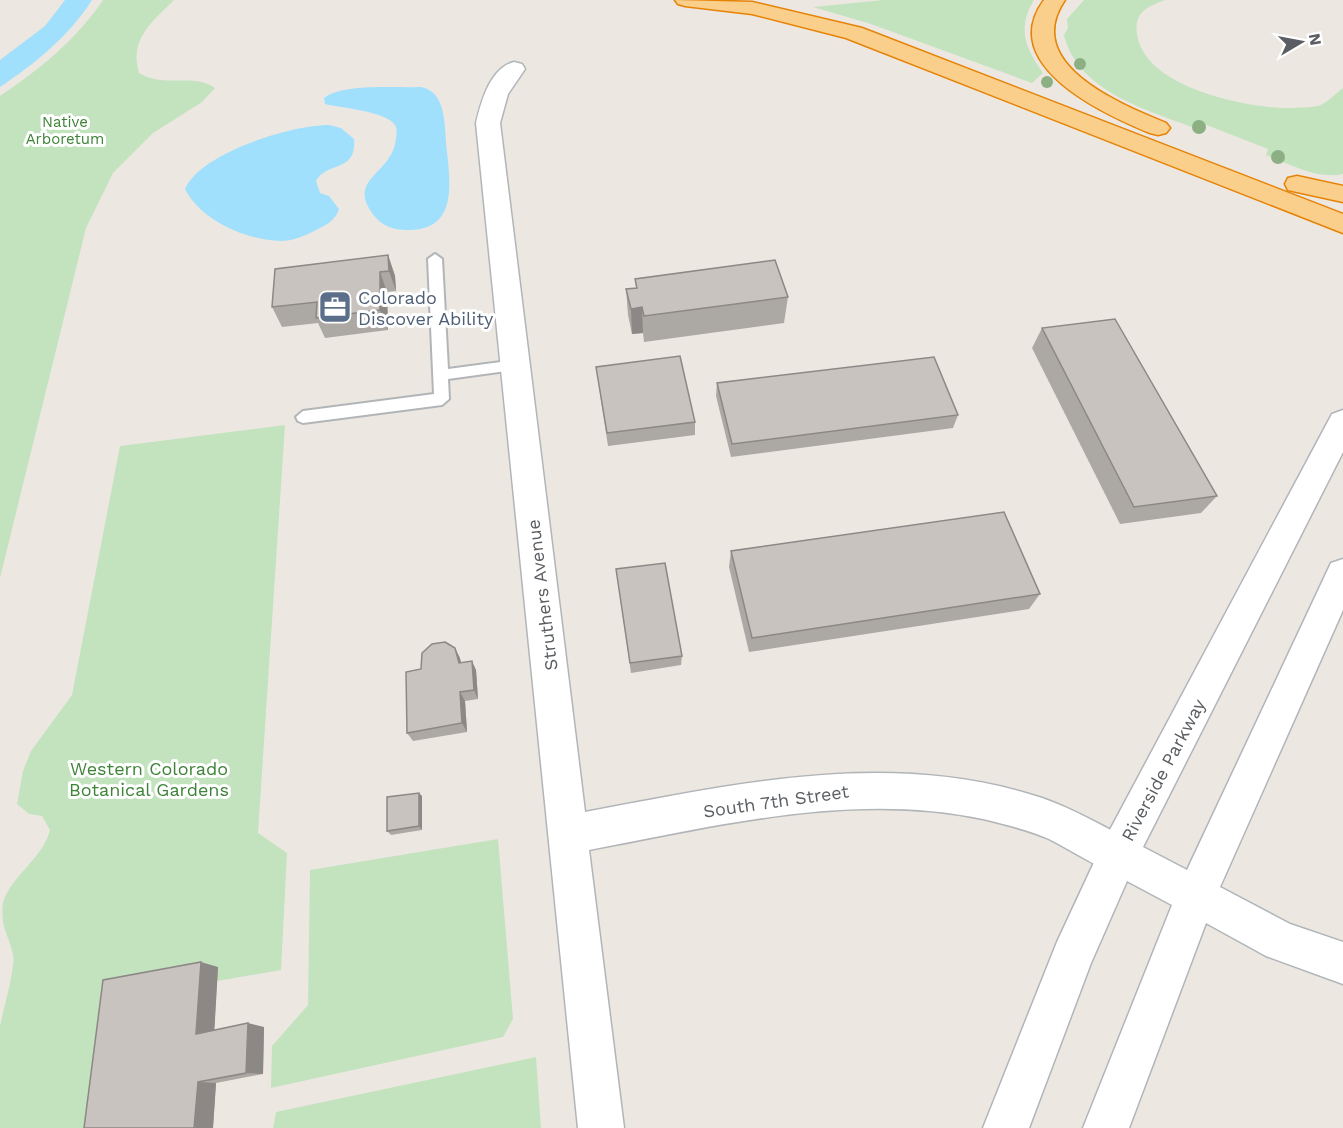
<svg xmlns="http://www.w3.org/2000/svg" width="1343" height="1128" viewBox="0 0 1343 1128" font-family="'Work Sans',sans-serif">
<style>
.green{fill:#c3e3be}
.water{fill:#a1e0fc}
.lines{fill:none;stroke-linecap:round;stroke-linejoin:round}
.lane-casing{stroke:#b2b5b8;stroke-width:4}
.street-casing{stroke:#b2b5b8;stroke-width:3}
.secondary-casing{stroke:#b1b5b9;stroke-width:3}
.highway-casing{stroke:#e68307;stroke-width:3}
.lane{fill:#fff;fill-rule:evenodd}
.street{fill:#fff;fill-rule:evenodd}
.secondary{fill:#fff;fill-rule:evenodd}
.highway{fill:#f9cf8b;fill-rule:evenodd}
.tree{fill:#8cb084}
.wall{fill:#aca8a3}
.shaded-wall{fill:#8c8885}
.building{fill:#c8c3be;stroke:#8c8885;stroke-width:1.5}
.labels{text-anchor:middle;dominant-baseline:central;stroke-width:6;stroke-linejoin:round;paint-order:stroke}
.far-park-label{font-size:15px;fill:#3e8337;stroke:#fff}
.service-label{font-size:18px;fill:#4e5e75;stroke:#fff;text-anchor:start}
.street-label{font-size:18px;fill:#5a5e62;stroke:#fff}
.park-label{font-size:18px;fill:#3e8337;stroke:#fff}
</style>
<rect width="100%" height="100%" fill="#ece8e1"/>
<g class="green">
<path d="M103 0H174C152 22 129 39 139 73 166 89 192 72 215 88L202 102 153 133 113 173 86 228 0 578V96C39 70 77 39 103 0Z"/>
<path d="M883 0H1034C1017 28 1025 48 1043 73L1032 83 871 24 813 7Z"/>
<path d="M1084 0H1165C1146 7 1134 13 1137 34 1144 88 1249 109 1293 108 1302 107 1313 108 1321 105 1329 101 1336 93 1343 88V174C1317 180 1290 164 1266 155L1268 149 1204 124 1200 130C1151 111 1078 93 1064 35L1068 28 1067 19Z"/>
<path d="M285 425 258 833 287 853 281 970 217 981 107 1128H0C0 1095 0 1059 0 1026 3 1011 16 966 13 954 8 933 0 928 3 902 13 874 43 858 50 830L42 816 29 814 17 804 23 771 31 751 72 695 120 446Z"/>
<path d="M498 839 513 1019 503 1037 271 1088 272 1046 308 1005 310 870Z"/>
<path d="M536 1057 541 1128H273L276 1112Z"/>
</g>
<g class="water">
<path d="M65 0H92C69 36 36 63 0 87V60L45 26Z"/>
<path d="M421 87C448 92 444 129 447 152 451 188 456 231 407 230 397 230 384 227 377 219 342 178 393 176 396 138 397 134 397 128 395 125 386 111 341 108 325 104L324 98C342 83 397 88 421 87Z"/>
<path d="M329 125 341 128 354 139C357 173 327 161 316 181L320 193 329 196 339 209C335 221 326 225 316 230 305 236 293 241 280 241 247 240 201 221 185 189 200 153 291 125 329 125Z"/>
</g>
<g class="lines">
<defs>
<path id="lane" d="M435 254 442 259 448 369 516 360 523 365 521 369 448 379 449 399 442 405 303 423 298 421 296 417 303 411 434 394 428 259Z"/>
<path id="street" d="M514 62 522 64 525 69 508 94 500 123 585 812C736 784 891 748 1042 798 1074 809 1102 826 1132 841L1138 855 1132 869 1118 875C1094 865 1072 851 1049 839 1029 830 1004 824 983 819 853 791 717 826 589 850L624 1128H578L476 123C481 102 490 68 514 62Z"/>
<path id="secondary" d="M1343 410V452L1143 847 1187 870 1331 563 1343 559V610L1220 887 1290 924 1343 942V984L1266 956 1206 923 1129 1128H1083L1172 905 1127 881 1091 963 1029 1128H983L1057 942 1104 841 1332 414Z"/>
<g id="highway">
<path d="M675 0 752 2 862 28 1343 214V233L846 38 752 14 685 6 678 4Z"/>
<path d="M1044 0H1065C1021 64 1120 104 1166 123L1170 128 1166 133 1158 135 1150 133C1104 114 996 65 1044 0Z"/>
<path d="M1297 176 1343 186V202L1288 190 1285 184 1288 178Z"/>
</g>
</defs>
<use href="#lane" class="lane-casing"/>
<use href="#street" class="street-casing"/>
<use href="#secondary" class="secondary-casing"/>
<use href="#highway" class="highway-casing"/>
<use href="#lane" class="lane"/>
<use href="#street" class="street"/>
<use href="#secondary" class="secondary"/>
<use href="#highway" class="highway"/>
</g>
<g class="tree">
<circle cx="1080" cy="64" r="6"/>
<circle cx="1047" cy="82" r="6"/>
<circle cx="1199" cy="127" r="7"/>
<circle cx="1278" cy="157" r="7"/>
</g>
<g class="wall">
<path d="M388 255 395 276 396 291 387 292 388 330 325 338 318 323 282 327 272 307Z"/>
<path d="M635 279 788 297 784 323 644 342 643 333 632 334 628 315 626 289 636 288Z"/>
<path d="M1042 328 1217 496 1201 513 1120 524 1032 348Z"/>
<path d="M596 367 695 422V435L608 446Z"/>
<path d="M717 383 958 415 953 428 731 457 716 396Z"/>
<path d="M731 551 1040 594 1029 609 749 652 729 567Z"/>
<path d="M616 569 682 656 681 665 631 673Z"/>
<path d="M455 648 461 662 476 670 478 699 465 701 467 732 413 741 407 733 421 669Z"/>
<path d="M422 796V830L391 835 387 831Z"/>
<path d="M218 967 214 1030 264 1027 263 1074 216 1083 213 1128H84Z"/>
</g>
<g class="shaded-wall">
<path d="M388 255 395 276 396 291 389 271Z"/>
<path d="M380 272 387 292 388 330 380 310Z"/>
<path d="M642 307 643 333 632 334 631 309Z"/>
<path d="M455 648 460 658 463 673 459 663Z"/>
<path d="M472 661 476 670 478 699 474 690Z"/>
<path d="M460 692 465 701 467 732 462 723Z"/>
<path d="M419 793 422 796V830L419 826Z"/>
<path d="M201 962 218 967 214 1037 196 1034Z"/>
<path d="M248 1023 264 1027 263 1074 246 1073Z"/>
<path d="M198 1082 216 1083 213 1128H194Z"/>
</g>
<g class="building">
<path d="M388 255 389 271 380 272V310L316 318 317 302 272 307 275 269Z"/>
<path d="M775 260 788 297 644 316 642 307 631 309 626 289 637 288 635 279Z"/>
<path d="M1115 319 1217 496 1134 507 1042 328Z"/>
<path d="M680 356 695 422 607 433 596 367Z"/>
<path d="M934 357 958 415 732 444 717 383Z"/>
<path d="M1004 512 1040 594 752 638 731 551Z"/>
<path d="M665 563 682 656 630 663 616 569Z"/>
<path d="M445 642 455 648 459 663 472 661 474 690 460 692 462 723 407 733 406 672 421 669 422 653 432 644Z"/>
<path d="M419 793V826L387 831V797Z"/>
<path d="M201 962 196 1034 248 1023 246 1073 198 1082 194 1128H84L103 980Z"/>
</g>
<defs>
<symbol id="office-square" viewBox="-11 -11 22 22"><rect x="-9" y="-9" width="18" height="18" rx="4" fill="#5c6f8a" stroke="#fff"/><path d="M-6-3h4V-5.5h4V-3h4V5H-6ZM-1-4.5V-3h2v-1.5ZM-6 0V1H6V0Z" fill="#fff"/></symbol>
</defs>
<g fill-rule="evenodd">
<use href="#office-square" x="316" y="288" width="38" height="38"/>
</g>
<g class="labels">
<g class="far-park-label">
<text x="65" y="122">Native<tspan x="65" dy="17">Arboretum</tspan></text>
</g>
<g class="service-label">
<text x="358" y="297">Colorado<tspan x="358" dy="21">Discover Ability</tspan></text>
</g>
<g class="street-label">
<text transform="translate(542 595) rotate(-97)">Struthers Avenue</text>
<text transform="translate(1163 770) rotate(-62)">Riverside Parkway</text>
<text transform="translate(776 801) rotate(-8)">South 7th Street</text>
</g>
<g class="park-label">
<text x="149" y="768">Western Colorado<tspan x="149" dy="21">Botanical Gardens</tspan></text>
</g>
</g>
<g transform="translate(1301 42) rotate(80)" stroke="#ffffff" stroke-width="4.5" paint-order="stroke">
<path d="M0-4.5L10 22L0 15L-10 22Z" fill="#5a5e62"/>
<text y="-9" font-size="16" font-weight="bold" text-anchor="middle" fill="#5a5e62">N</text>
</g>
</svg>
